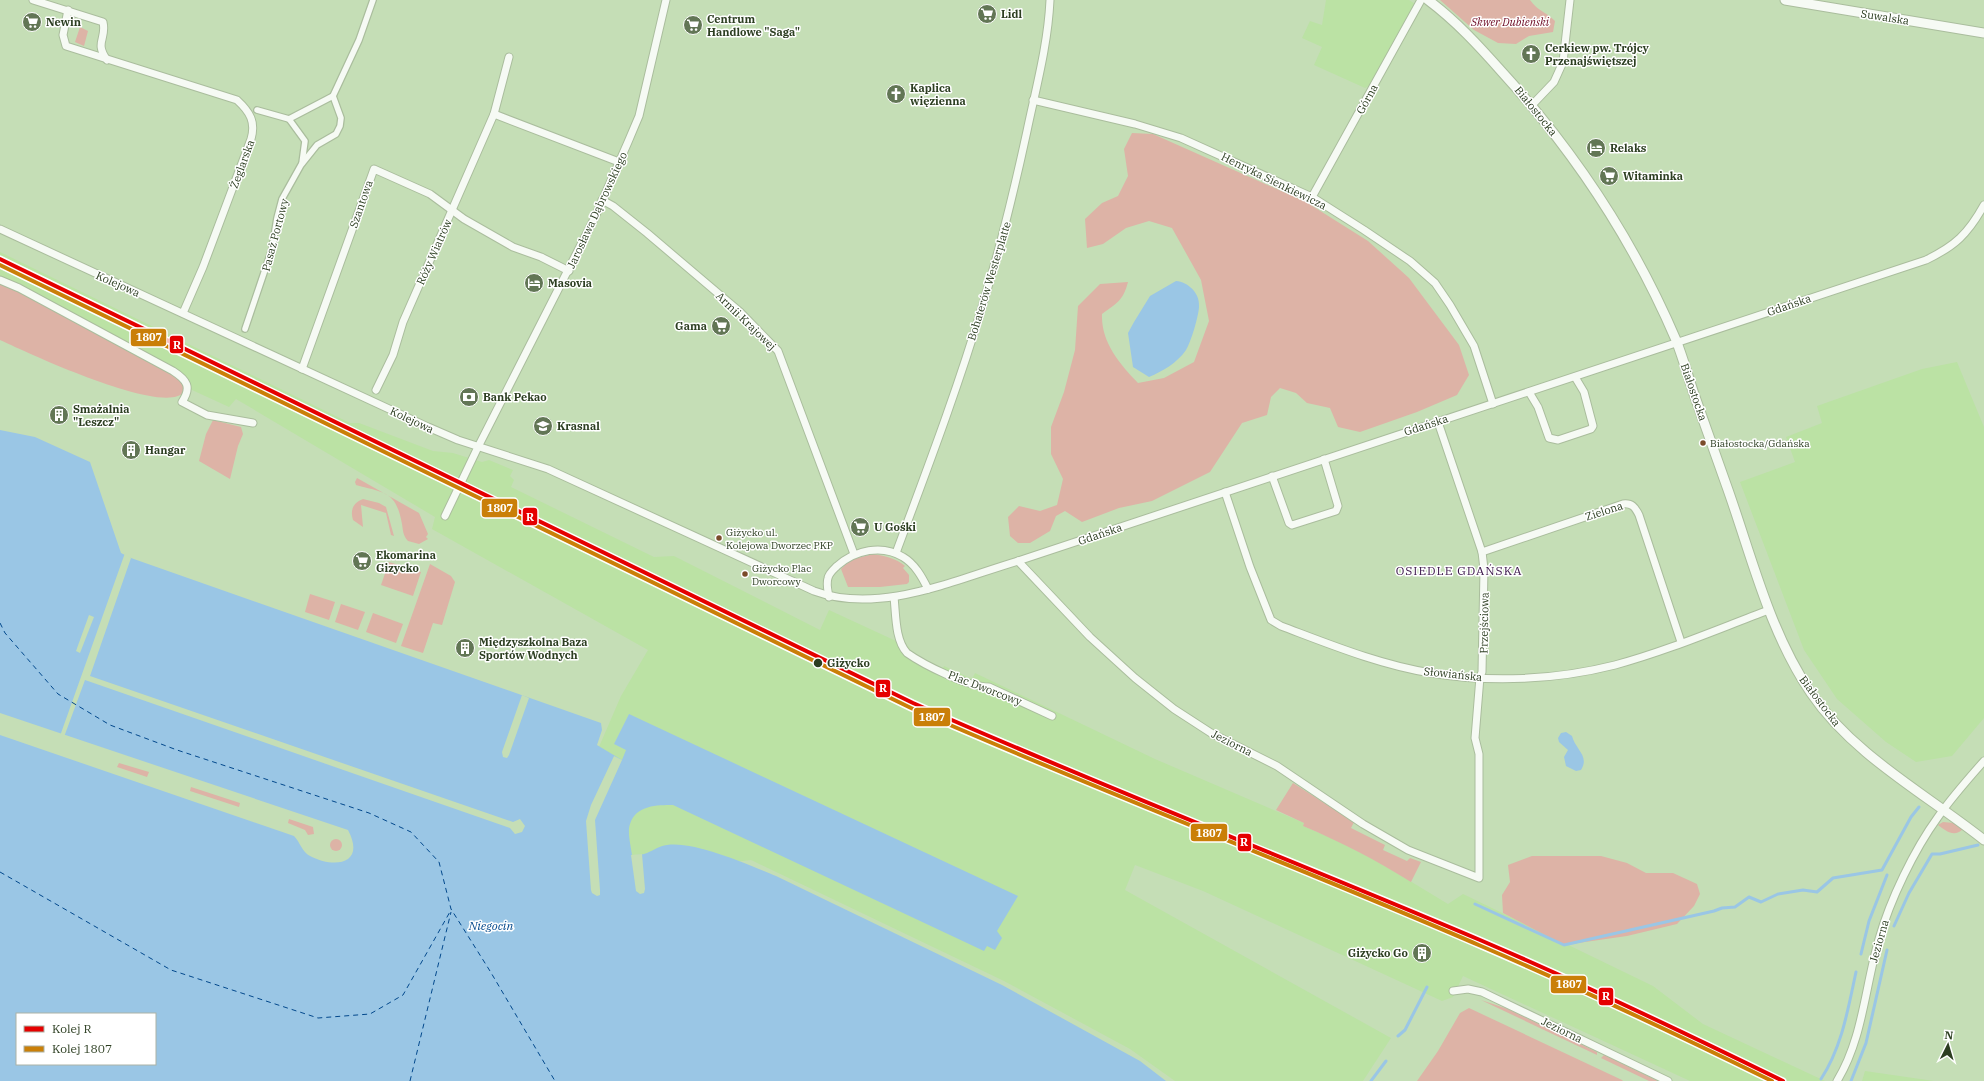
<svg xmlns="http://www.w3.org/2000/svg" width="1984" height="1081" viewBox="0 0 1984 1081" font-family="'IBM Plex Serif',serif">
<style>
.built{fill:#bbe2a4}
.green{fill:#ddb3a6}
.water{fill:#9ac6e5;fill-rule:evenodd}
.pier{fill:#c5deb6}
.lines{fill:none;stroke-linecap:round;stroke-linejoin:round}
.stream{stroke:#9ac6e5;stroke-width:3}
.ferry{stroke:#02488c;stroke-width:1;stroke-dasharray:5 4;stroke-linecap:butt}
.pedestrian-casing{stroke:#aabd9d;stroke-width:8}
.minor-casing{stroke:#aabd9d;stroke-width:9}
.tertiary-casing{stroke:#aabd9d;stroke-width:11}
.pedestrian{stroke:#f6faf4;stroke-width:5.5}
.minor{stroke:#f6faf4;stroke-width:7}
.tertiary{stroke:#f6faf4;stroke-width:9}
.rail-1-casing{stroke:#fff;stroke-width:7}
.rail-2-casing{stroke:#fff;stroke-width:7}
.rail-1{stroke:#e50000;stroke-width:4}
.rail-2{stroke:#ca7f08;stroke-width:4}
.bus-dot{fill:#7a4b2a;stroke:#fff;stroke-width:1.5}
.stop-dot{fill:#2c3e21;stroke:#fff;stroke-width:1.5}
.labels{text-anchor:middle;dominant-baseline:central;stroke-width:3;stroke-linejoin:round;paint-order:stroke}
.bus-label{font-size:10px;fill:#2c3e21;stroke:#fff;text-anchor:start}
.poi-label{font-size:11px;font-weight:bold;fill:#2c3e21;stroke:#fff;text-anchor:start}
.street-label{font-size:11px;fill:#2c3e21;stroke:#fff}
.park-label{font-size:11px;font-style:italic;fill:#6d0a24;stroke:#fff}
.stop-label{font-size:11px;font-weight:bold;fill:#2c3e21;stroke:#fff;text-anchor:start}
.neighbourhood-label{font-size:12px;letter-spacing:1px;fill:#3b164b;stroke:#fff}
.water-label{font-size:12px;font-style:italic;fill:#02488c;stroke:#fff}
.line-badge{stroke:#fff;stroke-width:1.5}
.badge-label{font-size:11px;text-anchor:middle;font-weight:bold;fill:#fff}
</style>
<rect width="100%" height="100%" fill="#c5deb6"/>
<g class="built">
<path d="M1326 0H1409L1415 4 1370 85 1365 88 1314 65 1322 47 1302 38 1310 21 1322 25Z"/>
<path d="M0 252 350 423H359L433 451 453 453 482 462 489 460 513 470 510 476 514 480 511 487 654 557 674 556 820 630 829 610 909 647 911 653 943 668 944 666 972 679 975 673 1155 759 1304 823 1303 826 1336 840 1377 861 1448 904 1463 894 1653 986 1703 1024 1825 1081H1690L1463 976 1453 997 1442 1001 1203 891 1135 865 1125 890 1391 1038 1363 1081H1175L1130 1049 1004 981 751 860 655 871 577 856 589 770 621 696 648 650 432 529 435 517 236 399 229 407 179 384 0 291Z"/>
<path d="M1957 362 1984 427V718L1952 756 1916 762 1886 742 1837 699 1804 650 1740 482 1795 462 1786 437 1822 423 1817 406 1922 369Z"/>
<path d="M1865 1071 1934 1081H1862Z"/>
</g>
<g class="green">
<path d="M1440 0H1530C1539 12 1545 11 1555 21L1553 32 1529 36 1516 44 1498 43 1474 30Z"/>
<path d="M80 27 88 31 84 46 75 42Z"/>
<path d="M1132 133 1153 134 1306 202 1368 241 1409 278 1459 345 1469 375 1457 395 1417 412 1360 432 1338 427 1330 408 1307 403 1296 393 1280 388 1271 397 1267 415 1242 423 1210 472 1152 501 1119 508 1082 522 1065 511 1056 516 1050 531 1030 543H1018L1010 536 1008 517 1019 506 1040 511 1057 505 1063 479 1051 454V427L1064 392 1075 350 1078 306 1100 284 1128 282C1123 301 1117 303 1102 314 1101 342 1119 363 1138 383L1164 378 1194 362 1209 321 1201 280 1172 228 1149 221 1126 228 1103 244 1087 248 1085 219 1102 203 1118 196 1128 176 1124 149Z"/>
<path d="M0 283 33 297 173 374 182 382 184 392C164 417 26 352 0 340Z"/>
<path d="M213 420 241 427 243 434 238 446 230 479 199 461 206 434Z"/>
<path d="M357 478 419 513 428 534 426 537 428 539 419 544 408 541C403 536 403 530 402 524 396 491 385 493 356 485L355 482Z"/>
<path d="M363 499 379 503 386 507 394 536 391 535 386 513 361 505 363 527 353 520C350 510 353 503 363 499Z"/>
<path d="M873 554C884 556 896 558 905 566L903 568 909 575V582L907 584 880 587H848L841 569 850 560Z"/>
<path d="M389 562 421 572 413 596 381 585Z"/>
<path d="M430 564 451 576 455 582 442 625 433 623 423 653 401 646Z"/>
<path d="M310 594 335 602 329 620 305 612Z"/>
<path d="M341 604 365 612 358 630 335 622Z"/>
<path d="M373 613 403 624 396 643 366 632Z"/>
<path d="M119 763 149 772 147 777 117 767Z"/>
<path d="M1293 783 1354 822 1351 828 1385 845 1383 850 1407 861 1410 858 1421 862 1411 882C1376 860 1341 842 1303 826L1304 823 1276 810Z"/>
<path d="M191 787 240 803 239 807 190 791Z"/>
<path d="M289 819 313 827 314 834 308 835 305 830 288 823Z"/>
<path d="M1943 822 1954 823 1963 829C1954 838 1946 831 1938 825Z"/>
<circle cx="336" cy="845" r="6"/>
<path d="M1532 856H1601L1627 863 1646 873H1673L1697 884 1700 894 1694 906 1677 924 1627 936 1564 945 1503 913 1502 895 1510 882 1508 865Z"/>
<path d="M1481 1000 1508 1009 1597 1052V1055Z"/>
<path d="M1469 1008 1622 1080 1623 1081H1417L1438 1051 1460 1013Z"/>
<path d="M1604 1055 1658 1081H1649L1601 1058Z"/>
</g>
<g class="water">
<path d="M1176 281C1188 282 1200 293 1199 306 1199 315 1191 342 1186 350 1177 363 1163 371 1149 377L1133 367 1128 333 1134 322 1150 296Z"/>
<path d="M0 430 35 437 90 462 121 553 131 558 601 723 602 730 597 745 622 760 626 750 614 744 629 714 1018 896 997 931 1002 938 995 950 987 946 984 951 673 805C657 805 636 805 630 824 627 832 631 846 632 855 636 855 642 855 647 853 654 850 659 846 667 845 695 841 749 865 776 876L1002 985 1140 1061 1166 1081H0V735L294 836C300 842 302 852 310 856 335 869 366 864 348 830L0 713ZM17 1014H155V1064H17Z"/>
<path d="M1566 732 1572 736C1575 749 1590 756 1581 770L1576 771 1566 766 1564 757 1568 750 1559 742 1558 738 1561 733Z"/>
</g>
<g class="pier">
<path d="M125 553 131 558 90 676 513 822 520 819 525 826 522 832 515 834 510 828 85 680 64 737 60 736Z"/>
<path d="M89 615 94 617 80 653 76 651Z"/>
<path d="M522 695 529 698 509 755 507 758 503 757 502 752Z"/>
<path d="M614 756 622 760 595 820 600 890V895L597 896 592 893 591 890 586 821 591 805Z"/>
<path d="M642 854 645 889 644 893 640 894 636 891 631 855Z"/>
</g>
<g class="lines">
<g class="stream">
<path d="M1475 904 1564 945 1714 911 1722 908 1735 907 1749 897 1761 902 1778 894 1803 890 1817 892 1833 878 1882 870 1911 817 1919 807"/>
<path d="M1894 926 1909 893 1932 854H1940L1978 845"/>
<path d="M1861 954 1869 921 1887 875"/>
<path d="M1398 1036 1405 1030 1427 987"/>
<path d="M1821 1079C1842 1047 1848 1009 1856 972"/>
<path d="M1371 1081 1386 1061"/>
<path d="M1851 1081 1866 1043 1887 950"/>
</g>
<g class="ferry">
<path d="M0 623 5 633 58 694 110 725 177 750 369 813 411 832 439 862 451 909 490 971 555 1081"/>
<path d="M0 872 171 970 318 1018 370 1014 403 995 451 910"/>
<path d="M410 1081 451 912"/>
</g>
<defs>
<g id="pedestrian">
<path d="M257 110 289 119 333 96"/>
<path d="M289 119 305 141 302 163"/>
<path d="M245 329 272 249 277 218 282 199 301 165 317 145 336 134 340 126 341 118 333 96 359 40 373 0"/>
</g>
<g id="minor">
<path d="M33 0 103 22C107 39 94 42 107 60"/>
<path d="M68 10 63 35 66 46 237 100C250 112 256 122 251 139L203 267 183 313"/>
<path d="M1033 100 1135 124 1181 138 1312 197 1364 230 1410 261 1435 283 1450 305 1474 346 1493 404"/>
<path d="M1532 105 1554 82 1563 62 1570 0"/>
<path d="M494 114 619 162"/>
<path d="M1312 197 1421 0"/>
<path d="M602 200 613 206 647 233 740 312 778 351 854 554"/>
<path d="M0 229 428 427 458 440 548 469 814 591C879 615 954 580 1018 561L1926 260C1955 246 1968 234 1984 205"/>
<path d="M0 280 19 288 173 371C187 380 192 387 182 402L207 415 253 423"/>
<path d="M302 369 374 169 430 194 464 219 513 247 541 257 569 271"/>
<path d="M376 390 393 355 403 322 494 114 509 57"/>
<path d="M1529 392 1538 407 1549 438 1558 440 1591 429 1593 426 1584 392 1575 377"/>
<path d="M1272 476 1289 523 1292 525 1336 511 1338 506 1324 459"/>
<path d="M1225 492 1250 567 1271 620 1281 626C1329 644 1380 665 1431 673 1491 683 1556 680 1615 665 1667 651 1718 629 1769 610"/>
<path d="M445 516 478 447 595 217 628 142 639 116 666 0"/>
<path d="M1482 552 1623 504C1632 503 1635 507 1639 515L1681 642"/>
<path d="M896 553C926 472 957 391 982 307 1000 249 1014 191 1027 131 1036 88 1048 44 1050 0"/>
<path d="M1018 561 1090 637 1135 678 1174 709 1211 733 1277 766 1363 824 1408 850 1479 878V754L1475 738 1480 677 1482 672 1484 569 1482 552 1438 422"/>
<path d="M829 597C828 591 826 584 828 578 829 573 834 569 837 566 855 550 882 544 903 557 915 564 922 577 928 589"/>
<path d="M894 597C896 615 895 640 907 653 924 665 968 687 989 687L1052 716"/>
<path d="M1453 991 1468 989 1482 992 1668 1081"/>
<path d="M1837 1081C1863 1039 1865 986 1879 939 1890 900 1914 850 1938 817 1952 797 1968 779 1984 761"/>
</g>
<g id="tertiary">
<path d="M1428 0C1456 21 1479 46 1502 72 1574 151 1634 242 1676 340 1683 358 1688 376 1694 394 1705 425 1716 456 1727 487 1752 557 1769 631 1811 693 1853 755 1926 794 1984 840"/>
<path d="M1785 0 1984 33"/>
</g>
</defs>
<use href="#pedestrian" class="pedestrian-casing"/>
<use href="#minor" class="minor-casing"/>
<use href="#tertiary" class="tertiary-casing"/>
<use href="#pedestrian" class="pedestrian"/>
<use href="#minor" class="minor"/>
<use href="#tertiary" class="tertiary"/>
<defs>
<path id="rail-1" d="M0 259 913 703C1100 786 1292 860 1480 940 1583 984 1683 1032 1783 1081"/>
<path id="rail-2" d="M0 265 911 708C1099 791 1292 864 1481 946 1579 988 1676 1034 1772 1081"/>
</defs>
<use href="#rail-1" class="rail-1-casing"/>
<use href="#rail-2" class="rail-2-casing"/>
<use href="#rail-1" class="rail-1"/>
<use href="#rail-2" class="rail-2"/>
</g>
<defs>
<symbol id="supermarket-disc" viewBox="-11 -11 22 22"><circle r="9.5" fill="#627655" stroke="#fff"/><path d="M-6-5.5h2.5l.6 2H6L4.5 2H-2.5L-4.4-4H-6ZM-1.5 3.2a1.3 1.3 0 1 0 .1 0ZM3 3.2a1.3 1.3 0 1 0 .1 0Z" fill="#fff"/></symbol>
<symbol id="church-disc" viewBox="-11 -11 22 22"><circle r="9.5" fill="#627655" stroke="#fff"/><path d="M-1.2-6h2.4v3.5h3.3v2.4h-3.3V6h-2.4V-.1h-3.3v-2.4h3.3Z" fill="#fff"/></symbol>
<symbol id="hotel-disc" viewBox="-11 -11 22 22"><circle r="9.5" fill="#627655" stroke="#fff"/><path d="M-6-4.5h1.5V1H6V5H4.5V3h-9V5H-6ZM-4 0a1.8 1.8 0 1 1 3.6 0ZM.5 0V-2.5h3Q6-2.5 6 0Z" fill="#fff"/></symbol>
<symbol id="bank-disc" viewBox="-11 -11 22 22"><circle r="9.5" fill="#627655" stroke="#fff"/><path d="M-6-4H6V4H-6ZM0-2.3a2.3 2.3 0 1 0 0 4.6a2.3 2.3 0 1 0 0-4.6Z" fill="#fff"/></symbol>
<symbol id="building-disc" viewBox="-11 -11 22 22"><circle r="9.5" fill="#627655" stroke="#fff"/><path d="M-4-6H4V6H1V3H-1V6H-4ZM-2.5-4.3h1.7v1.8h-1.7ZM.8-4.3h1.7v1.8H.8ZM-2.5-1h1.7V.8h-1.7ZM.8-1h1.7V.8H.8Z" fill="#fff"/></symbol>
<symbol id="school-disc" viewBox="-11 -11 22 22"><circle r="9.5" fill="#627655" stroke="#fff"/><path d="M0-5L7-2L0 1L-7-2ZM-4 1L0 2.5L4 1V4Q0 6-4 4Z" fill="#fff"/></symbol>
</defs>
<g fill-rule="evenodd">
<use href="#supermarket-disc" x="976" y="3" width="22" height="22"/>
<use href="#supermarket-disc" x="21" y="11" width="22" height="22"/>
<use href="#supermarket-disc" x="682" y="14" width="22" height="22"/>
<use href="#church-disc" x="1520" y="43" width="22" height="22"/>
<use href="#church-disc" x="885" y="83" width="22" height="22"/>
<use href="#hotel-disc" x="1585" y="137" width="22" height="22"/>
<use href="#supermarket-disc" x="1598" y="165" width="22" height="22"/>
<use href="#hotel-disc" x="523" y="272" width="22" height="22"/>
<use href="#supermarket-disc" x="710" y="315" width="22" height="22"/>
<use href="#bank-disc" x="458" y="386" width="22" height="22"/>
<use href="#building-disc" x="48" y="404" width="22" height="22"/>
<use href="#school-disc" x="532" y="415" width="22" height="22"/>
<use href="#building-disc" x="120" y="439" width="22" height="22"/>
<use href="#supermarket-disc" x="849" y="516" width="22" height="22"/>
<use href="#supermarket-disc" x="351" y="550" width="22" height="22"/>
<use href="#building-disc" x="454" y="637" width="22" height="22"/>
<use href="#building-disc" x="1411" y="942" width="22" height="22"/>
</g>
<g class="bus-dot">
<circle cx="1703" cy="443" r="3.5"/>
<circle cx="719" cy="538" r="3.5"/>
<circle cx="745" cy="574" r="3.5"/>
</g>
<circle class="stop-dot" cx="818" cy="663" r="5"/>
<g class="labels">
<g class="bus-label">
<text x="1710" y="443">Białostocka/Gdańska</text>
<text x="726" y="532">Giżycko ul.<tspan x="726" dy="13">Kolejowa Dworzec PKP</tspan></text>
<text x="752" y="568">Giżycko Plac<tspan x="752" dy="13">Dworcowy</tspan></text>
</g>
<g class="poi-label">
<text x="1001" y="14">Lidl</text>
<text x="707" y="19">Centrum<tspan x="707" dy="13">Handlowe "Saga"</tspan></text>
<text x="46" y="22">Newin</text>
<text x="1545" y="48">Cerkiew pw. Trójcy<tspan x="1545" dy="13">Przenajświętszej</tspan></text>
<text x="910" y="88">Kaplica<tspan x="910" dy="13">więzienna</tspan></text>
<text x="1610" y="148">Relaks</text>
<text x="1623" y="176">Witaminka</text>
<text x="548" y="283">Masovia</text>
<text x="707" y="326" text-anchor="end">Gama</text>
<text x="483" y="397">Bank Pekao</text>
<text x="73" y="409">Smażalnia<tspan x="73" dy="13">"Leszcz"</tspan></text>
<text x="557" y="426">Krasnal</text>
<text x="145" y="450">Hangar</text>
<text x="874" y="527">U Gośki</text>
<text x="376" y="555">Ekomarina<tspan x="376" dy="13">Gizycko</tspan></text>
<text x="479" y="642">Międzyszkolna Baza<tspan x="479" dy="13">Sportów Wodnych</tspan></text>
<text x="1408" y="953" text-anchor="end">Giżycko Go</text>
</g>
<g class="street-label">
<text transform="translate(1885 17) rotate(9)">Suwalska</text>
<text transform="translate(1367 99) rotate(-61)">Górna</text>
<text transform="translate(1536 111) rotate(51)">Białostocka</text>
<text transform="translate(242 164) rotate(-70)">Żeglarska</text>
<text transform="translate(1274 181) rotate(26)">Henryka Sienkiewicza</text>
<text transform="translate(361 204) rotate(-71)">Szantowa</text>
<text transform="translate(597 210) rotate(-65)">Jarosława Dąbrowskiego</text>
<text transform="translate(275 235) rotate(-75)">Pasaż Portowy</text>
<text transform="translate(434 252) rotate(-66)">Róży Wiatrów</text>
<text transform="translate(989 281) rotate(-73)">Bohaterów Westerplatte</text>
<text transform="translate(118 284) rotate(24)">Kolejowa</text>
<text transform="translate(1789 305) rotate(-19)">Gdańska</text>
<text transform="translate(746 321) rotate(44)">Armii Krajowej</text>
<text transform="translate(1694 392) rotate(71)">Białostocka</text>
<text transform="translate(412 420) rotate(25)">Kolejowa</text>
<text transform="translate(1426 425) rotate(-18)">Gdańska</text>
<text transform="translate(1604 511) rotate(-18)">Zielona</text>
<text transform="translate(1100 534) rotate(-19)">Gdańska</text>
<text transform="translate(1484 623) rotate(-89)">Przejściowa</text>
<text transform="translate(1453 674) rotate(6)">Słowiańska</text>
<text transform="translate(985 688) rotate(21)">Plac Dworcowy</text>
<text transform="translate(1820 701) rotate(53)">Białostocka</text>
<text transform="translate(1232 743) rotate(27)">Jeziorna</text>
<text transform="translate(1879 941) rotate(-74)">Jeziorna</text>
<text transform="translate(1562 1030) rotate(26)">Jeziorna</text>
</g>
<g class="park-label">
<text x="1510" y="22">Skwer Dubieński</text>
</g>
<g class="stop-label">
<text x="827" y="663">Giżycko</text>
</g>
<g class="neighbourhood-label">
<text x="1459" y="570">OSIEDLE GDAŃSKA</text>
</g>
<g class="water-label">
<text x="491" y="925">Niegocin</text>
</g>
</g>
<g class="line-badge">
<rect x="130" y="328" width="37" height="19" rx="4" fill="#ca7f08"/>
<rect x="169" y="335" width="15" height="19" rx="4" fill="#e50000"/>
<rect x="481" y="498" width="37" height="20" rx="4" fill="#ca7f08"/>
<rect x="522" y="507" width="16" height="19" rx="4" fill="#e50000"/>
<rect x="875" y="679" width="16" height="19" rx="4" fill="#e50000"/>
<rect x="913" y="707" width="38" height="20" rx="4" fill="#ca7f08"/>
<rect x="1190" y="823" width="38" height="19" rx="4" fill="#ca7f08"/>
<rect x="1237" y="833" width="15" height="19" rx="4" fill="#e50000"/>
<rect x="1550" y="975" width="37" height="19" rx="4" fill="#ca7f08"/>
<rect x="1598" y="987" width="16" height="19" rx="4" fill="#e50000"/>
</g>
<g class="badge-label">
<text x="149" y="341">1807</text>
<text x="177" y="349">R</text>
<text x="500" y="512">1807</text>
<text x="530" y="521">R</text>
<text x="883" y="692">R</text>
<text x="932" y="721">1807</text>
<text x="1209" y="837">1807</text>
<text x="1244" y="846">R</text>
<text x="1569" y="988">1807</text>
<text x="1606" y="1000">R</text>
</g>
<rect x="16" y="1013" width="140" height="52" fill="#ffffff" stroke="#abb2a6"/>
<rect x="24" y="1026" width="20" height="6" fill="#e50000" stroke="#abb2a6"/>
<text x="52" y="1033" font-size="12" fill="#2c3e21">Kolej R</text>
<rect x="24" y="1046" width="20" height="6" fill="#ca7f08" stroke="#abb2a6"/>
<text x="52" y="1053" font-size="12" fill="#2c3e21">Kolej 1807</text>
<g transform="translate(1948 1045) rotate(5)" stroke="#ffffff" stroke-width="3" paint-order="stroke">
<path d="M0-3L7 15L0 10L-7 15Z" fill="#2c3e21"/>
<text y="-6" font-size="11" font-weight="bold" text-anchor="middle" fill="#2c3e21">N</text>
</g>
</svg>
